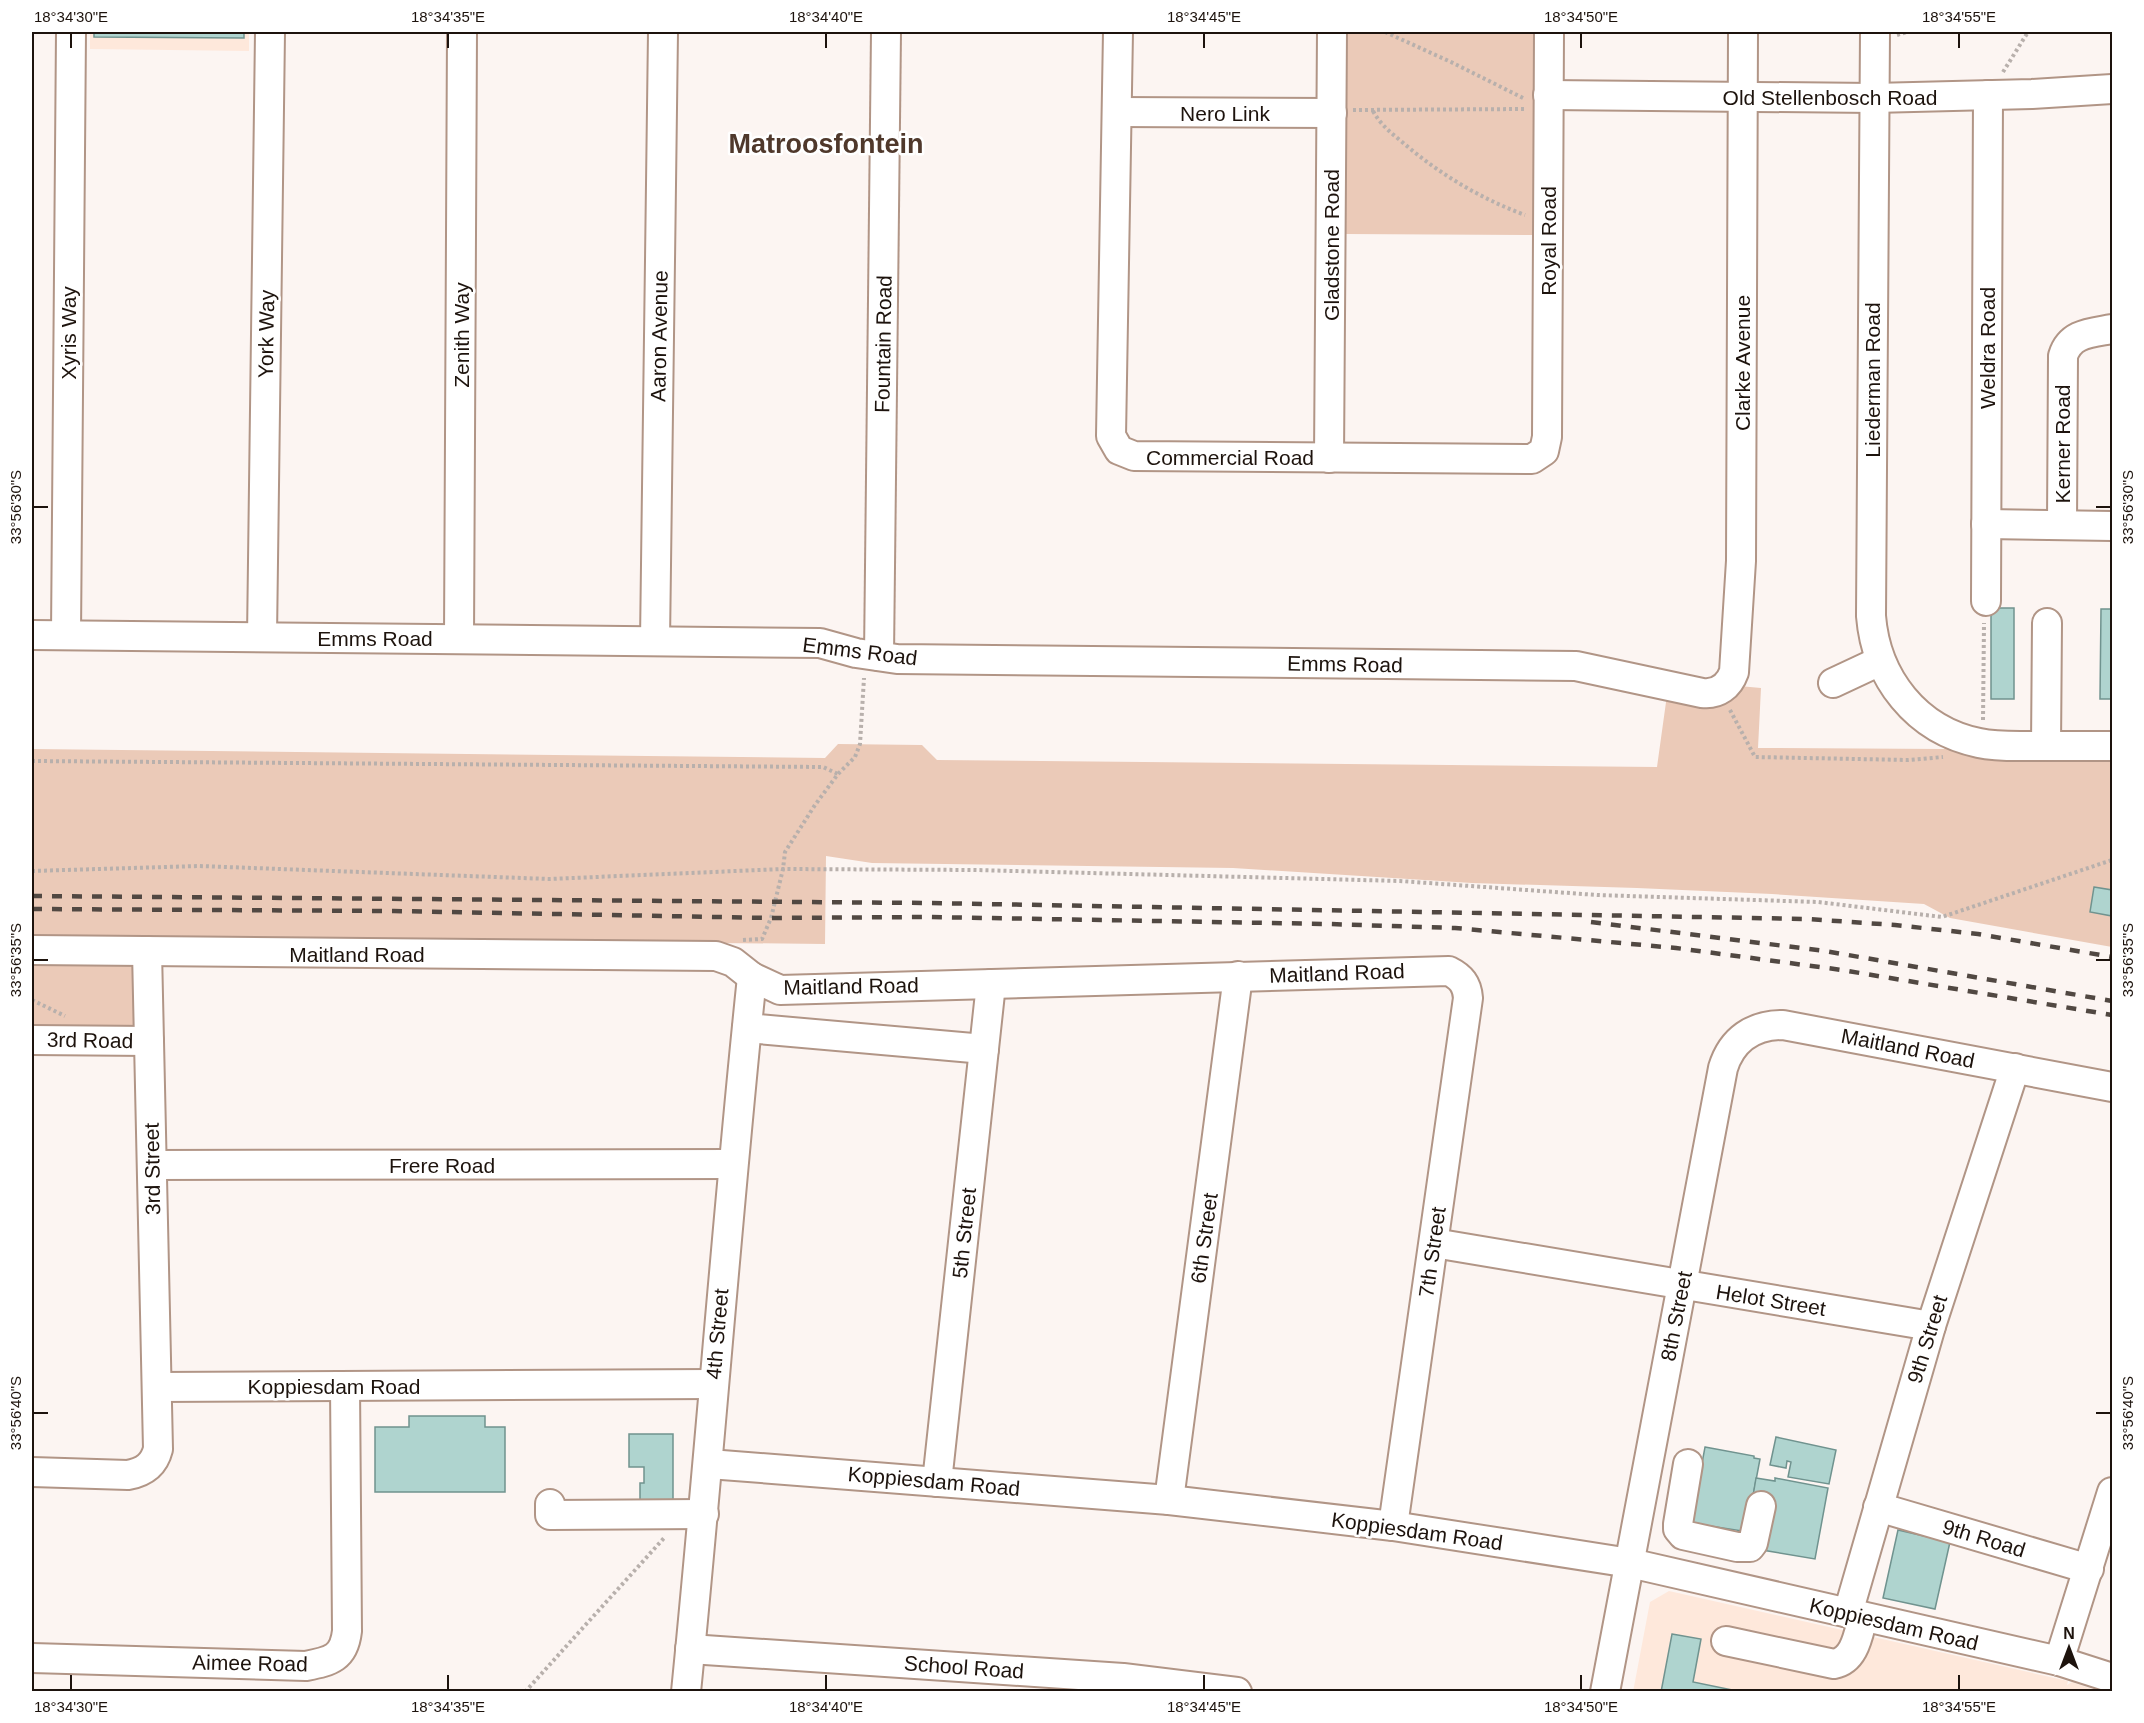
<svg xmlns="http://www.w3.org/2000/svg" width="2144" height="1723" viewBox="0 0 2144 1723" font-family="Arial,sans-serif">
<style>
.built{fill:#fee8db}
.green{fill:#ebcab8}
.building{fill:#afd4cf;stroke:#70938f;stroke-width:1.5}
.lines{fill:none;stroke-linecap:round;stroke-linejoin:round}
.minor-casing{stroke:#b19586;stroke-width:32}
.path{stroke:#b8b0ac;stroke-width:4;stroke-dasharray:3 3;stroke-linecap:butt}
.minor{stroke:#fff;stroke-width:28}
.rail{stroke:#514842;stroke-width:4.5;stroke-dasharray:10 10;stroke-linecap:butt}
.ticks{fill:none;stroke:#1d130d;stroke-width:2}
.labels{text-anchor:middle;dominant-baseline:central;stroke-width:5;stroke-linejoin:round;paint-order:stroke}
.street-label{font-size:21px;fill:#1d130d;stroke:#fff}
.district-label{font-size:27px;font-weight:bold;fill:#4f382b;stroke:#fff}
.neatline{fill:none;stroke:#1d130d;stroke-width:2}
.ticks-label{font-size:15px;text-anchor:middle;fill:#1d130d}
</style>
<rect width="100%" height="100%" fill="#fcf5f2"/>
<g class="built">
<path d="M90 32H249V51L90 49Z"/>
<path d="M1669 1591 2068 1681 2067 1685 2072 1682 2098 1691 1633 1692 1650 1602Z"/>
</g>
<g class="green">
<path d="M1346 32H1537L1536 235 1345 234Z"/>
<path d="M1739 686 1761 688 1758 748 1944 749 1948 744 2112 757V947L1950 918 1924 904 1772 894 1637 888 1472 883 1233 868 872 863 826 856 825 944 32 936V749L825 758 838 744 922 745 937 760 1657 767 1667 695Z"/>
<path d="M32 959 128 963 134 968 140 1030 32 1034Z"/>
</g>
<g class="building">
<path d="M94 32H244V38L94 37Z"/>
<rect x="1991" y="608" width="23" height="91"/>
<path d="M2101 609H2112V699H2100Z"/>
<path d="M2094 887 2112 890V916L2090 912Z"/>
<path d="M409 1416H485V1427H505V1492H375V1427H409Z"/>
<path d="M629 1434H673V1503H640V1483H644V1467H629Z"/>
<path d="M1776 1437 1836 1450 1829 1484 1788 1477 1791 1462 1787 1461 1786 1468 1770 1465Z"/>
<path d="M1705 1447 1754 1456V1458L1760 1459 1753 1496 1742 1531 1691 1523Z"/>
<path d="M1756 1478 1775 1481V1478L1828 1488 1815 1559 1762 1550 1753 1496Z"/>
<path d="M1898 1530 1950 1542 1935 1609 1883 1598Z"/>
<path d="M1672 1634 1701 1639 1693 1682 1742 1692H1661Z"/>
</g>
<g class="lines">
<defs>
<g id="minor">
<path d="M1118 32 1111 436 1119 450 1134 456 1532 459 1544 451 1547 437 1549 32"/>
<path d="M1875 32 1871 616C1876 678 1916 730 1979 743 1997 747 2016 746 2034 746 2060 746 2086 746 2112 746"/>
<path d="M1548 95 1874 98 2032 94 2112 89"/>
<path d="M1117 112 1332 113"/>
<path d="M1329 458 1332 32"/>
<path d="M1986 524 2112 526"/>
<path d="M2062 525 2063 356C2070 333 2091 333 2112 329"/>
<path d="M1986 601 1988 95"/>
<path d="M32 635 820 643 856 653 897 659 1576 666 1702 693C1718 695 1729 686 1734 672L1741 561 1743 32"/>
<path d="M66 635 71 32"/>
<path d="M262 637 270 32"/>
<path d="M459 639 462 32"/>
<path d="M655 641 663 32"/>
<path d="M879 656 886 32"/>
<path d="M1833 683 1880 661"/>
<path d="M2046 746 2047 623"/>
<path d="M32 950 716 956 733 962 752 977 780 990 1449 971C1461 977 1467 984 1468 998L1393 1526"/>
<path d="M747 1028 984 1049"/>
<path d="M32 1040 149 1041"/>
<path d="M152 1165 732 1164"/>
<path d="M1434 1243 1931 1326"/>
<path d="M158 1387 713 1384"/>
<path d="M709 1464 1169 1500 1393 1526 1630 1563 2059 1661 2112 1678"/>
<path d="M1688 1464 1678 1524V1529L1683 1535 1737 1547H1750L1753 1543 1761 1506"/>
<path d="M32 1472 128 1475C144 1472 154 1465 158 1449L147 951"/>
<path d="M937 1482 991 984"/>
<path d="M1169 1500 1238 976"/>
<path d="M550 1504V1515L704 1514"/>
<path d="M1878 1507 2089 1569"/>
<path d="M1848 1613 1931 1326 2015 1068"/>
<path d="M1726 1641 1834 1664C1855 1660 1858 1635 1863 1617"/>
<path d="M690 1649 1123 1678 1237 1692"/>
<path d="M32 1658 306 1666C331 1661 344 1658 347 1631L345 1386"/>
<path d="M2059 1661 2112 1492"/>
<path d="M686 1692C710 1453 727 1215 752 977"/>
<path d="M1605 1692 1723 1068C1732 1039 1753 1025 1783 1025L2112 1087"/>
</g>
</defs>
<use href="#minor" class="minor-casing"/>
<g class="path">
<path d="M1385 32 1451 62 1525 99"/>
<path d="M1897 35 1907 32"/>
<path d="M2003 72 2028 32"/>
<path d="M1353 110 1526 109"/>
<path d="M1373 111C1380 124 1390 132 1401 141 1438 173 1479 198 1525 215"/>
<path d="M1730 710 1755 757 1908 760 1943 757"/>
<path d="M1983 720 1984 623"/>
<path d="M32 761 823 767 838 774"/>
<path d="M32 871 199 866 549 879 783 869 975 870 1400 881 1597 895 1818 902 1942 917 2112 860"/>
<path d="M743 940 762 939 771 918 783 869 785 852 815 805 838 774 855 757 860 744 864 678"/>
<path d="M32 1000 65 1016"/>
<path d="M525 1692 664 1538"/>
</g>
<use href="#minor" class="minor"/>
<g class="rail">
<path d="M32 896 930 903 1808 919 1895 925 1978 934 2112 957"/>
<path d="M32 909 394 911 771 918 930 917 1328 924 1455 928 1676 948 1842 970 2112 1015"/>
<path d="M1591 922 1825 951 2112 1001"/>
</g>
</g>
<path class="ticks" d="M71 33V48M448 33V48M826 33V48M1204 33V48M1581 33V48M1959 33V48M33 507H48M2096 507H2111M33 960H48M2096 960H2111M33 1413H48M2096 1413H2111M71 1675V1690M448 1675V1690M826 1675V1690M1204 1675V1690M1581 1675V1690M1959 1675V1690"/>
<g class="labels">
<g class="street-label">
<text x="1830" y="97">Old Stellenbosch Road</text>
<text x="1225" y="113">Nero Link</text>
<text transform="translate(1548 241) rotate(-90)">Royal Road</text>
<text transform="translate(1331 245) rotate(-90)">Gladstone Road</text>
<text transform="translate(68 333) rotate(-90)">Xyris Way</text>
<text transform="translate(266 334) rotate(-89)">York Way</text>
<text transform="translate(461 335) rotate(-90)">Zenith Way</text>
<text transform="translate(659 336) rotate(-89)">Aaron Avenue</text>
<text transform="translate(883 344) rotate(-89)">Fountain Road</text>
<text transform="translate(1987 348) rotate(-90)">Weldra Road</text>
<text transform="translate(1742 363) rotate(-90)">Clarke Avenue</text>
<text transform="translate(1872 380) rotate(-90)">Liederman Road</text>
<text transform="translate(2062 444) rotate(-90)">Kerner Road</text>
<text x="1230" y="457">Commercial Road</text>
<text x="375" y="638">Emms Road</text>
<text transform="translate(860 651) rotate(7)">Emms Road</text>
<text transform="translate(1345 664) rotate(1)">Emms Road</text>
<text x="357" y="954">Maitland Road</text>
<text transform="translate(1337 973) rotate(-2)">Maitland Road</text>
<text transform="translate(851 986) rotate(-1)">Maitland Road</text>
<text transform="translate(90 1040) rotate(1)">3rd Road</text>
<text transform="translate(1908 1048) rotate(11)">Maitland Road</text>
<text x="442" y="1165">Frere Road</text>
<text transform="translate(152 1169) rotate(-91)">3rd Street</text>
<text transform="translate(964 1233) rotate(-84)">5th Street</text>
<text transform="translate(1204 1238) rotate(-82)">6th Street</text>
<text transform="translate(1432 1252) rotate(-82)">7th Street</text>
<text transform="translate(1771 1300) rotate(9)">Helot Street</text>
<text transform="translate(1676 1316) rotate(-79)">8th Street</text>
<text transform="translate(717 1334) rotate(-85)">4th Street</text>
<text transform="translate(1927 1339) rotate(-73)">9th Street</text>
<text x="334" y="1386">Koppiesdam Road</text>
<text transform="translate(934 1481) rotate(5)">Koppiesdam Road</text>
<text transform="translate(1417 1531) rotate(8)">Koppiesdam Road</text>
<text transform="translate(1984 1538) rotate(17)">9th Road</text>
<text transform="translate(1894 1624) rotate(13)">Koppiesdam Road</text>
<text transform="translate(250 1663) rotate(1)">Aimee Road</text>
<text transform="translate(964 1667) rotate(4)">School Road</text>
</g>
<g class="district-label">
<text x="826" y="144">Matroosfontein</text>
</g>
</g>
<rect width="2144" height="1723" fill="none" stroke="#ffffff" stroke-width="66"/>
<g transform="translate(2069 1648)" stroke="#ffffff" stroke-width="4.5" paint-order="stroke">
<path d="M0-4.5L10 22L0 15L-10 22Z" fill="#1d130d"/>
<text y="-9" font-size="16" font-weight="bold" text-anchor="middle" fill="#1d130d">N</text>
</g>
<rect x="33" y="33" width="2078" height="1657" class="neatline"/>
<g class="ticks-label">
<text x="71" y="22">18°34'30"E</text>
<text x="448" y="22">18°34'35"E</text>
<text x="826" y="22">18°34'40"E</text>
<text x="1204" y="22">18°34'45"E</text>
<text x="1581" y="22">18°34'50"E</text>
<text x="1959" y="22">18°34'55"E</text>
<text transform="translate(16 507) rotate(-90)" y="5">33°56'30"S</text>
<text transform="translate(2128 507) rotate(-90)" y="5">33°56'30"S</text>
<text transform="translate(16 960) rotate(-90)" y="5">33°56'35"S</text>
<text transform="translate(2128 960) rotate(-90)" y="5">33°56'35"S</text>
<text transform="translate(16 1413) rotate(-90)" y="5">33°56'40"S</text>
<text transform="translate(2128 1413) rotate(-90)" y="5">33°56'40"S</text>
<text x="71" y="1712">18°34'30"E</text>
<text x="448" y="1712">18°34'35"E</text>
<text x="826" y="1712">18°34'40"E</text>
<text x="1204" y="1712">18°34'45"E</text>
<text x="1581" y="1712">18°34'50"E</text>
<text x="1959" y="1712">18°34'55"E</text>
</g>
</svg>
